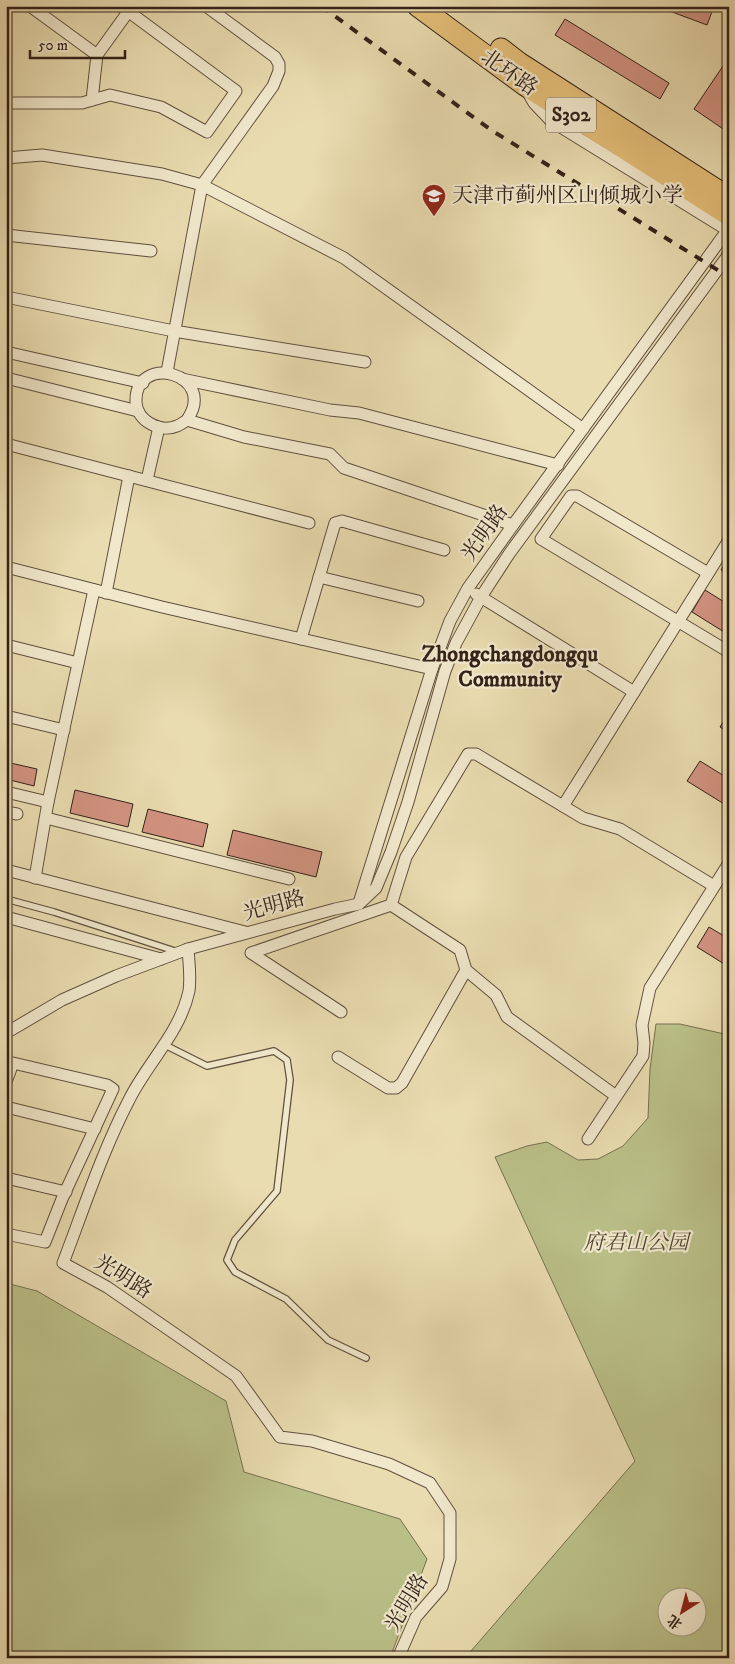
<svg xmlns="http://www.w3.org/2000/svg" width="735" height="1664" viewBox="0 0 735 1664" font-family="'IM FELL DW Pica','Noto Serif SC',serif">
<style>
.green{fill:#babf88;stroke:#767050;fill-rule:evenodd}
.building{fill:#d29381;stroke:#332119}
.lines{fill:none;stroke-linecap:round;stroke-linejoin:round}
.lane-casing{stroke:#60503f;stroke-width:8}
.street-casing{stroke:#60503f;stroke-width:13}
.highway-casing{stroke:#332119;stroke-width:23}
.lane{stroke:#f1e8cc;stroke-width:5.5}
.street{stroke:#f1e8cc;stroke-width:11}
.highway{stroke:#e4be78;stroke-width:21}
.rail{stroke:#332119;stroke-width:4;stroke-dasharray:9 9;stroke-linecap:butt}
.labels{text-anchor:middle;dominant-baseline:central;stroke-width:4.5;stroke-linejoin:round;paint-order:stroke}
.shield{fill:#f1e8cc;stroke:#6c5d4f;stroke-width:1}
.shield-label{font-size:20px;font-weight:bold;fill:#332119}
.street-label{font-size:21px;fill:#332119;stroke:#f1e8cc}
.poi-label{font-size:21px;fill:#332119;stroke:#f1e8cc;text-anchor:start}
.park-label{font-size:21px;font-style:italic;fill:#554835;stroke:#f1e8cc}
.neighbourhood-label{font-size:22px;font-weight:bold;fill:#332119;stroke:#f1e8cc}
</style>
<rect width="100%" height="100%" fill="#e9dcb0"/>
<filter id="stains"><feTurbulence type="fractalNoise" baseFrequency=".004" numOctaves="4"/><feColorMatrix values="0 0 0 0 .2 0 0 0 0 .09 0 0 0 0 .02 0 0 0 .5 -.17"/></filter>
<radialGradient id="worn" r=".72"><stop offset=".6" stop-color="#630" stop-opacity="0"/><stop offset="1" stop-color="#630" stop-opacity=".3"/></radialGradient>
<g class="green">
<path d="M656 1024H680L729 1035V1658H465L635 1461 495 1157 527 1146 547 1142 578 1160 598 1159 623 1146 648 1118 650 1069ZM668 1596H698V1626H668Z"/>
<path d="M6 1283 37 1291 226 1401 244 1472 400 1519 427 1559 390 1658H6Z"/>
</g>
<g class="building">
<path d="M656 6H706L713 9 707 25Z"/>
<path d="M565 19 669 83 660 99 555 35Z"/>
<path d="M729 57V133L694 109Z"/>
<path d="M729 557V575L721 570Z"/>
<path d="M705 590 729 605V635L692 612Z"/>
<path d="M729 713V733L720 727Z"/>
<path d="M700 761 729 779V807L687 781Z"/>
<path d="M6 762 37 769 34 786 6 779Z"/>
<path d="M75 790 133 804 128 827 70 813Z"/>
<path d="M148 809 208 824 203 847 142 832Z"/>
<path d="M233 830 322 852 316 877 227 855Z"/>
<path d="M709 927 729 939V967L697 947Z"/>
</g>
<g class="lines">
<defs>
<g id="lane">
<path d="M6 899 54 912 178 952"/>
<path d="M165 1045 207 1066 274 1051 287 1060 290 1080 277 1191 235 1240 227 1260 235 1272 286 1299 328 1340 366 1358"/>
</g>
<g id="street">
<path d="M30 6 97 55"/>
<path d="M527 91 534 103 551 121 729 231"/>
<path d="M92 100 97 55 128 12"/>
<path d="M6 103H82L110 95 161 107 207 132 236 91 121 6"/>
<path d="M6 158 42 155 162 174 202 185 344 258 583 429"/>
<path d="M6 235 151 251"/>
<path d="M6 297 174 331 365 362"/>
<path d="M6 352 143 383"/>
<path d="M167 372 202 185 273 86 279 71V64L275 57 206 6"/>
<path d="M6 378 138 411"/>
<path d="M182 379 330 410 359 413 558 465"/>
<path d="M187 420C219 373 134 352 136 402 137 421 160 433 177 426 180 425 184 422 187 420L244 437 330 454 344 468 513 525"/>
<path d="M6 444 309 523"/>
<path d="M147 480 159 427"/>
<path d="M6 567 162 607 432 669"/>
<path d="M708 573 577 496H571L541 539 729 652"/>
<path d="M319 577 418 601"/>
<path d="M106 593 129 476"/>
<path d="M476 594 634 692"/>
<path d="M301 639 335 523 342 521 444 550"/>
<path d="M6 645 78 663"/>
<path d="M6 716 64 730"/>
<path d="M6 792 48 802"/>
<path d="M563 806 729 540"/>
<path d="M6 812 17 814"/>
<path d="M46 818 289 879"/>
<path d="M6 870 245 932"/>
<path d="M35 878 48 802 94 590"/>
<path d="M359 903 432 669 450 621 468 588 513 525 729 228"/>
<path d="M391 905 460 950 466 970 496 995 507 1017 616 1096"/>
<path d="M6 917 161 959"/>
<path d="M341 1012 251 953 391 905 406 857 468 754H476L583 818 620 829 714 886"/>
<path d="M6 1033 62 1000 116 976 188 949"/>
<path d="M338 1057 388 1088H396L402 1083 466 970"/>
<path d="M6 1082 13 1063 107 1085 113 1089 62 1199 45 1242 6 1234"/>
<path d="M6 1107 95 1129"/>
<path d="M588 1139 643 1056 644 1043 642 1025 650 988 729 863"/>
<path d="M6 1178 66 1192"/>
<path d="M398 1658 416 1617 442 1587 450 1559V1513L430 1483 389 1464 312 1441 280 1437 236 1376 107 1287 63 1263C84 1208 102 1152 129 1100 147 1063 180 1033 189 991 191 978 189 963 188 949L335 909 359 904 376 888 391 852 408 802 445 671 456 643 481 597 509 554 729 254"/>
</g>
<g id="highway">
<path d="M418 6 525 85 729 215"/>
<path d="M501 49 519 63 729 198"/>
</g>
</defs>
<use href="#lane" class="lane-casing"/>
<use href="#street" class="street-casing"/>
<use href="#highway" class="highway-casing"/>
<use href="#lane" class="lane"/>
<use href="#street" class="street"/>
<use href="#highway" class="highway"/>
<path class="rail" d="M321 6 491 130 729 277"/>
</g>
<defs>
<symbol id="school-pin" viewBox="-11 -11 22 30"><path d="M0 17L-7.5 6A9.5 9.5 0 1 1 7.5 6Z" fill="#8f2418" stroke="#f1e8cc"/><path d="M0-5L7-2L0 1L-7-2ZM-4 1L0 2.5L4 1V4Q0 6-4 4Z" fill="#fff"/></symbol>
</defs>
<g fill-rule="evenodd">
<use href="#school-pin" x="420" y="182" width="28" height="38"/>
</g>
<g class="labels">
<rect class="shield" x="546" y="97.5" width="50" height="35" rx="4"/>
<g class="shield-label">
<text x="571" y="115">S302</text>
</g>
<g class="street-label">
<text transform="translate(509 73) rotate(35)">北环路</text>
<text transform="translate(485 533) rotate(-55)">光明路</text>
<text transform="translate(274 906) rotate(-15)">光明路</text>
<text transform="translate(123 1277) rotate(32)">光明路</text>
<text transform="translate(407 1603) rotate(-59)">光明路</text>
</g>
<g class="poi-label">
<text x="452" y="196">天津市蓟州区山倾城小学</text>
</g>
<g class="park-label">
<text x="636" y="1243">府君山公园</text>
</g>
<g class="neighbourhood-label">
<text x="510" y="654">Zhongchangdongqu<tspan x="510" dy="25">Community</tspan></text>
</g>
</g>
<rect width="735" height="1664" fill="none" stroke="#e9dcb0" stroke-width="25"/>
<rect x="8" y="8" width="720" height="1649" fill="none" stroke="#332119" stroke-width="2.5"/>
<rect x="12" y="12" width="710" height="1639" fill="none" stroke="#332119"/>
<g transform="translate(682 1612) rotate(216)"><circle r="24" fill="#f1e8cc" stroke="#a59884"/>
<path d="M0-4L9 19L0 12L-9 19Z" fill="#8f2418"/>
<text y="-8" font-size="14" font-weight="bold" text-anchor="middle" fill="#332119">北</text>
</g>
<path d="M30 50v8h95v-8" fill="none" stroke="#332119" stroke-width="2.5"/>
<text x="38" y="50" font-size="15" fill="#332119" stroke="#f1e8cc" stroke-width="4" paint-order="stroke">50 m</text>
<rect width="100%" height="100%" filter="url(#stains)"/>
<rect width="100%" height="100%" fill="url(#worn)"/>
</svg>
